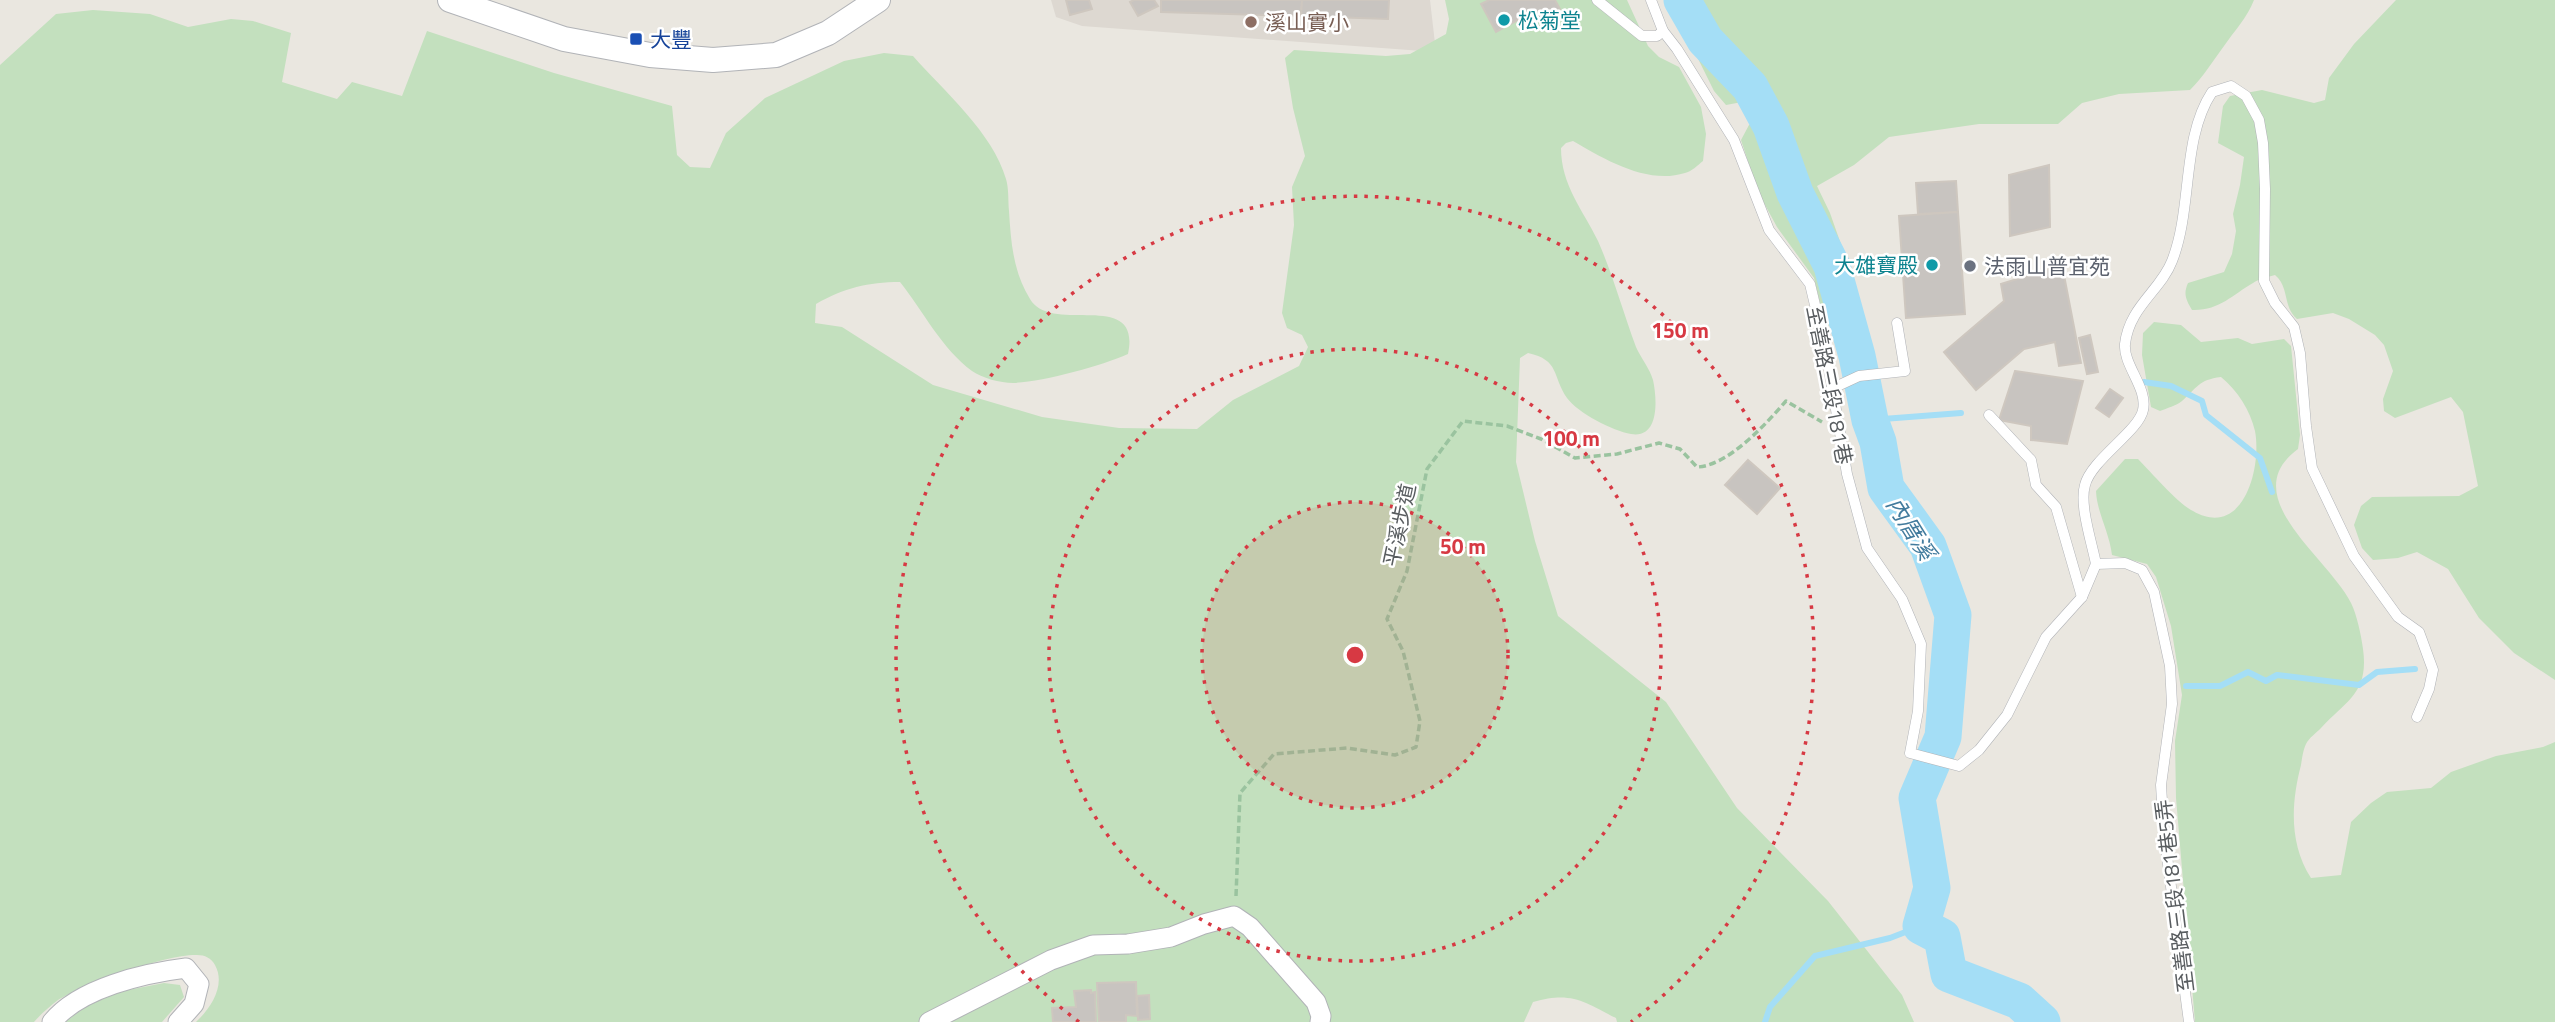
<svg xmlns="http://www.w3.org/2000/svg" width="2555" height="1022" viewBox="0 0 2555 1022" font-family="'Titillium Web','Noto Sans TC',sans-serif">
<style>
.education{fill:#ddd8d1}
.green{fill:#c3e0be}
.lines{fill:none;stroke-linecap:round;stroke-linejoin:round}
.stream{stroke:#a4def6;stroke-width:6}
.river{stroke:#a4def6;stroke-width:37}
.building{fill:#c8c4c0;stroke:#cec7bf;stroke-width:2}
.service-casing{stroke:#b1b3b7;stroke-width:11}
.minor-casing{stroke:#b1b3b7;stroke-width:21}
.tertiary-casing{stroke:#b1b3b7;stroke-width:26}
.path{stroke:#9ac39f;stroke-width:3.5;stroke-dasharray:7 3.5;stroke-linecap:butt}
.service{stroke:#fff;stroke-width:10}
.minor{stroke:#fff;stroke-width:19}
.tertiary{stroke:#fff;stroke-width:24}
.ring{fill:none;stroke:#d73943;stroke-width:3.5;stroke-dasharray:3.5 7}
.culture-dot{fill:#0f9aa8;stroke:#fff;stroke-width:2.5}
.education-dot{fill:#8d6e63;stroke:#fff;stroke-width:2.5}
.transit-dot{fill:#1a4fb4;stroke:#fff;stroke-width:2.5}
.worship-dot{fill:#6b7280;stroke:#fff;stroke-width:2.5}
.labels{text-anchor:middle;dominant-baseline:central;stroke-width:5;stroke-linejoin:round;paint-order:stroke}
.culture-label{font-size:21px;fill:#0d838f;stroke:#fff;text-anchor:start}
.education-label{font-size:21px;fill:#785e54;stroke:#fff;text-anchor:start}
.transit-label{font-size:21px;fill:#164399;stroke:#fff;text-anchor:start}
.worship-label{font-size:21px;fill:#5b616d;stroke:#fff;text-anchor:start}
.street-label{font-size:21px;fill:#595d60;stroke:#fff}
.water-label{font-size:23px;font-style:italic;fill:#427b9d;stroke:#fff}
.centre{fill:#d73943;stroke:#fff;stroke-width:3.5}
.ring-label{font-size:21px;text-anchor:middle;font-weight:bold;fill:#d73943;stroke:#fff;stroke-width:5;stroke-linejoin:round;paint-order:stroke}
</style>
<rect width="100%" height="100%" fill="#eae7e0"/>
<path class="education" d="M1051 0H1430L1436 52 1082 26 1056 17Z"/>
<g class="green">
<path d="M1445 0H1627L1648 46 1659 57 1679 67 1701 107 1706 134 1703 161C1698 165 1691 172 1685 173 1647 185 1604 159 1573 141L1566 143 1561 148C1561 185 1583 210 1598 241 1613 275 1623 312 1636 347 1641 358 1650 369 1653 380 1657 398 1660 439 1631 434 1613 431 1578 413 1567 398 1552 376 1560 360 1528 353L1520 358 1516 462 1535 541 1558 616 1666 702 1737 808 1828 901 1902 995 1914 1022H1617L1616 1018C1583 1001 1571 991 1533 1002L1524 1022H196C211 1008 226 985 215 965 211 958 205 955 197 955 166 954 85 984 58 1000 50 1006 41 1014 34 1022H0V65L56 14 93 10 150 14 188 27 231 19 253 21 291 33 282 82 337 99 352 82 402 96 427 31 554 73 672 106 677 155 690 167 710 168 726 133 765 98 844 61 884 53 913 56C944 91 993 133 1006 179 1009 189 1008 201 1009 211 1011 243 1013 271 1030 299 1051 336 1142 287 1128 354 1101 366 1042 382 1013 383 1000 383 982 378 972 371 942 349 923 311 900 282 868 282 844 288 816 304L815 323 842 327 933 385 1042 417 1119 428 1197 429 1233 400 1299 366 1308 347 1302 335 1287 328 1282 313 1294 225 1292 187 1305 156 1293 108 1285 58 1294 50 1386 56 1410 54 1446 34 1449 19Z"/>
<path d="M1669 0H2254C2247 18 2235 30 2224 46 2212 62 2204 76 2190 90L2119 94 2082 103 2058 124H1979L1889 137 1854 165 1817 186 1830 213 1843 250 1855 330 1843 331 1828 325 1822 312 1814 278 1777 227 1758 192 1741 140 1749 125 1771 109 1774 98 1771 90 1742 102 1726 105 1714 91Z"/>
<path d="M2396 0H2555V680L2514 653 2479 618 2448 569 2417 552 2398 558 2373 560 2362 548 2354 525 2361 506 2372 497 2459 496 2478 486 2463 412 2451 397 2395 418 2384 411 2383 399 2393 371 2384 345 2375 335 2349 319 2333 313 2297 319C2282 305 2290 288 2275 275 2268 277 2259 279 2253 283 2232 295 2219 311 2192 310 2186 300 2183 294 2188 283L2224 272 2232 254 2236 231 2233 214 2240 185 2244 157 2218 143 2223 106 2230 96 2262 90 2314 103 2325 100 2329 78 2354 44Z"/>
<path d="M2154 322 2181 325 2201 342 2238 338 2252 344 2284 339 2291 346 2300 435 2298 449C2234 496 2328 557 2351 603 2357 615 2361 635 2363 649 2369 693 2347 700 2321 728 2316 733 2309 738 2306 744 2303 750 2302 759 2301 765 2291 803 2289 844 2311 878L2341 875 2351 822 2371 803 2387 792 2431 788 2451 772 2496 756 2543 747 2555 742V1022H2195L2176 798 2175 741 2182 695 2171 626 2156 577 2147 564 2112 555C2109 531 2097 513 2096 491L2125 459H2138C2152 473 2177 503 2193 511 2243 540 2262 468 2255 431 2250 410 2238 391 2221 377 2198 380 2198 387 2182 401 2176 406 2167 408 2160 411L2151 407 2142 355 2143 333Z"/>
<path d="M164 983 180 985 184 997 162 1022H65L88 1005 123 991Z"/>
</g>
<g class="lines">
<g class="stream">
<path d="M2144 382 2171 386 2202 401 2206 415 2260 458 2272 492"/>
<path d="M1870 420 1961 413"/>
<path d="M2186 686H2220L2248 672 2266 681 2277 675 2359 685 2377 672 2415 669"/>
<path d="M1765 1022 1770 1007 1815 956 1890 938 1921 926"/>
</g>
<path class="river" d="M1682 0 1705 40 1750 87 1771 126 1795 193 1832 266 1857 356 1870 420 1878 442 1886 488 1928 546 1953 615 1943 737 1917 798 1932 888 1921 926 1942 937 1949 974 2019 1001 2042 1022"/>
</g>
<g class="building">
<path d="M1066 0H1089L1092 9 1070 15Z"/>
<path d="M1134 0H1154L1158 6 1138 16 1130 2Z"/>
<path d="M1161 0H1302L1301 16 1161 12Z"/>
<path d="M1302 0H1389L1388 19 1301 16Z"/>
<path d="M1489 0H1555L1560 9 1531 24 1527 15 1496 32 1481 4Z"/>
<path d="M2049 165 2050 227 2010 236 2009 175Z"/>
<path d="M1956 181 1958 212 1918 214 1916 183Z"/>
<path d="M1958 212 1965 314 1906 318 1899 216Z"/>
<path d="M2062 265 2081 363 2059 366 2055 342 2024 349 1976 390 1944 352 2004 301 2001 284Z"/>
<path d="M2090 335 2098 372 2087 374 2079 338Z"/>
<path d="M2015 371 2083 381 2067 444 2031 440V426L1999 420Z"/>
<path d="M2110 389 2123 398 2109 417 2096 408Z"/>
<path d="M1748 460 1780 488 1757 514 1725 485Z"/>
<path d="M1136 982 1137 1016 1126 1015V1022H1099L1097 983Z"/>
<path d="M1091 990V993L1095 992 1096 1022H1053L1052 1008 1076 1007 1074 991Z"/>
<path d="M1149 995 1150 1019 1138 1020 1137 996Z"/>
</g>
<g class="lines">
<defs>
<g id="service">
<path d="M1597 0 1642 36H1657L1663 31"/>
<path d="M1651 0 1663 31 1677 49 1734 140 1769 230 1810 284 1826 351 1847 474 1867 548 1902 599 1921 644 1918 711 1910 753 1959 766 1979 750 2007 715 2046 637 2082 597 2096 564"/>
<path d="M1831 389 1859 376 1905 371 1897 323"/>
<path d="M1989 415 2031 460 2036 485 2056 507 2082 597"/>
<path d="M2096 564C2092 543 2079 505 2085 485 2091 460 2139 431 2143 410 2148 388 2123 365 2125 344 2129 307 2161 290 2172 261 2193 208 2181 139 2212 92L2231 86 2246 96 2259 120 2263 143 2265 189 2264 281 2275 303 2294 327 2300 353 2306 426 2312 468 2354 556 2398 617 2419 632 2433 670 2429 689 2417 717"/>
<path d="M2096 564 2125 563 2142 570 2154 592 2170 666 2172 704 2161 785 2164 834 2189 1022"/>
</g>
<g id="minor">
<path d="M52 1022C79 988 145 973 186 968L199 984 194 1004 178 1022"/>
<path d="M929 1022 1051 960 1093 945 1128 944 1171 937 1204 924 1234 916 1250 927 1316 1002 1321 1016 1320 1022"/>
</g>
<path id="tertiary" d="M450 0 564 39 650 55 713 60 776 55 828 33 878 0"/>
</defs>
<use href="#service" class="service-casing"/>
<use href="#minor" class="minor-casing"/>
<use href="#tertiary" class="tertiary-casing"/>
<path class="path" d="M1236 896 1240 793 1274 754 1347 748 1395 755 1416 747 1420 721 1403 651 1387 619 1407 571 1427 469 1463 421 1507 426 1541 439 1575 458 1617 454 1659 443 1680 449 1697 467C1728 466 1766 424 1786 401L1822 422"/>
<use href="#service" class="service"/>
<use href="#minor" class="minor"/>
<use href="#tertiary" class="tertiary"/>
</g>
<circle cx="1355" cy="655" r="153" fill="#d73943" fill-opacity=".12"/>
<g class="ring">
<circle cx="1355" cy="655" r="153"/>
<circle cx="1355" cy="655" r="306"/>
<path d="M1079 1022A459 459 0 1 1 1631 1022"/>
</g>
<g class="culture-dot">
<circle cx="1504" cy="20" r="7"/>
<circle cx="1932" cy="265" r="7"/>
</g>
<circle class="education-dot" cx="1251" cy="22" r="7"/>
<rect class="transit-dot" x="629" y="32" width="14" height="14" rx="3.5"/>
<circle class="worship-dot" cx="1970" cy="266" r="7"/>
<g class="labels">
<g class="culture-label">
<text x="1518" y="20">松菊堂</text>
<text x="1918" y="265" text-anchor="end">大雄寶殿</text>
</g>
<g class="education-label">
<text x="1265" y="22">溪山實小</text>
</g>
<g class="transit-label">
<text x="650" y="39">大豐</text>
</g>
<g class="worship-label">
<text x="1984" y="266">法雨山普宜苑</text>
</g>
<g class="street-label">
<text transform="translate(1830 385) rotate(79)">至善路三段181巷</text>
<text transform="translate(1399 525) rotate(-78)">平溪步道</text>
<text transform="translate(2174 896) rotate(-97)">至善路三段181巷5弄</text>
</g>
<g class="water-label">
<text transform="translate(1911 528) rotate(58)">內厝溪</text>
</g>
</g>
<circle cx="1355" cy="655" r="10" class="centre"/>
<g class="ring-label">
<text x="1680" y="338">150 m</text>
<text x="1571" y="446">100 m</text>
<text x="1463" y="554">50 m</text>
</g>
</svg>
